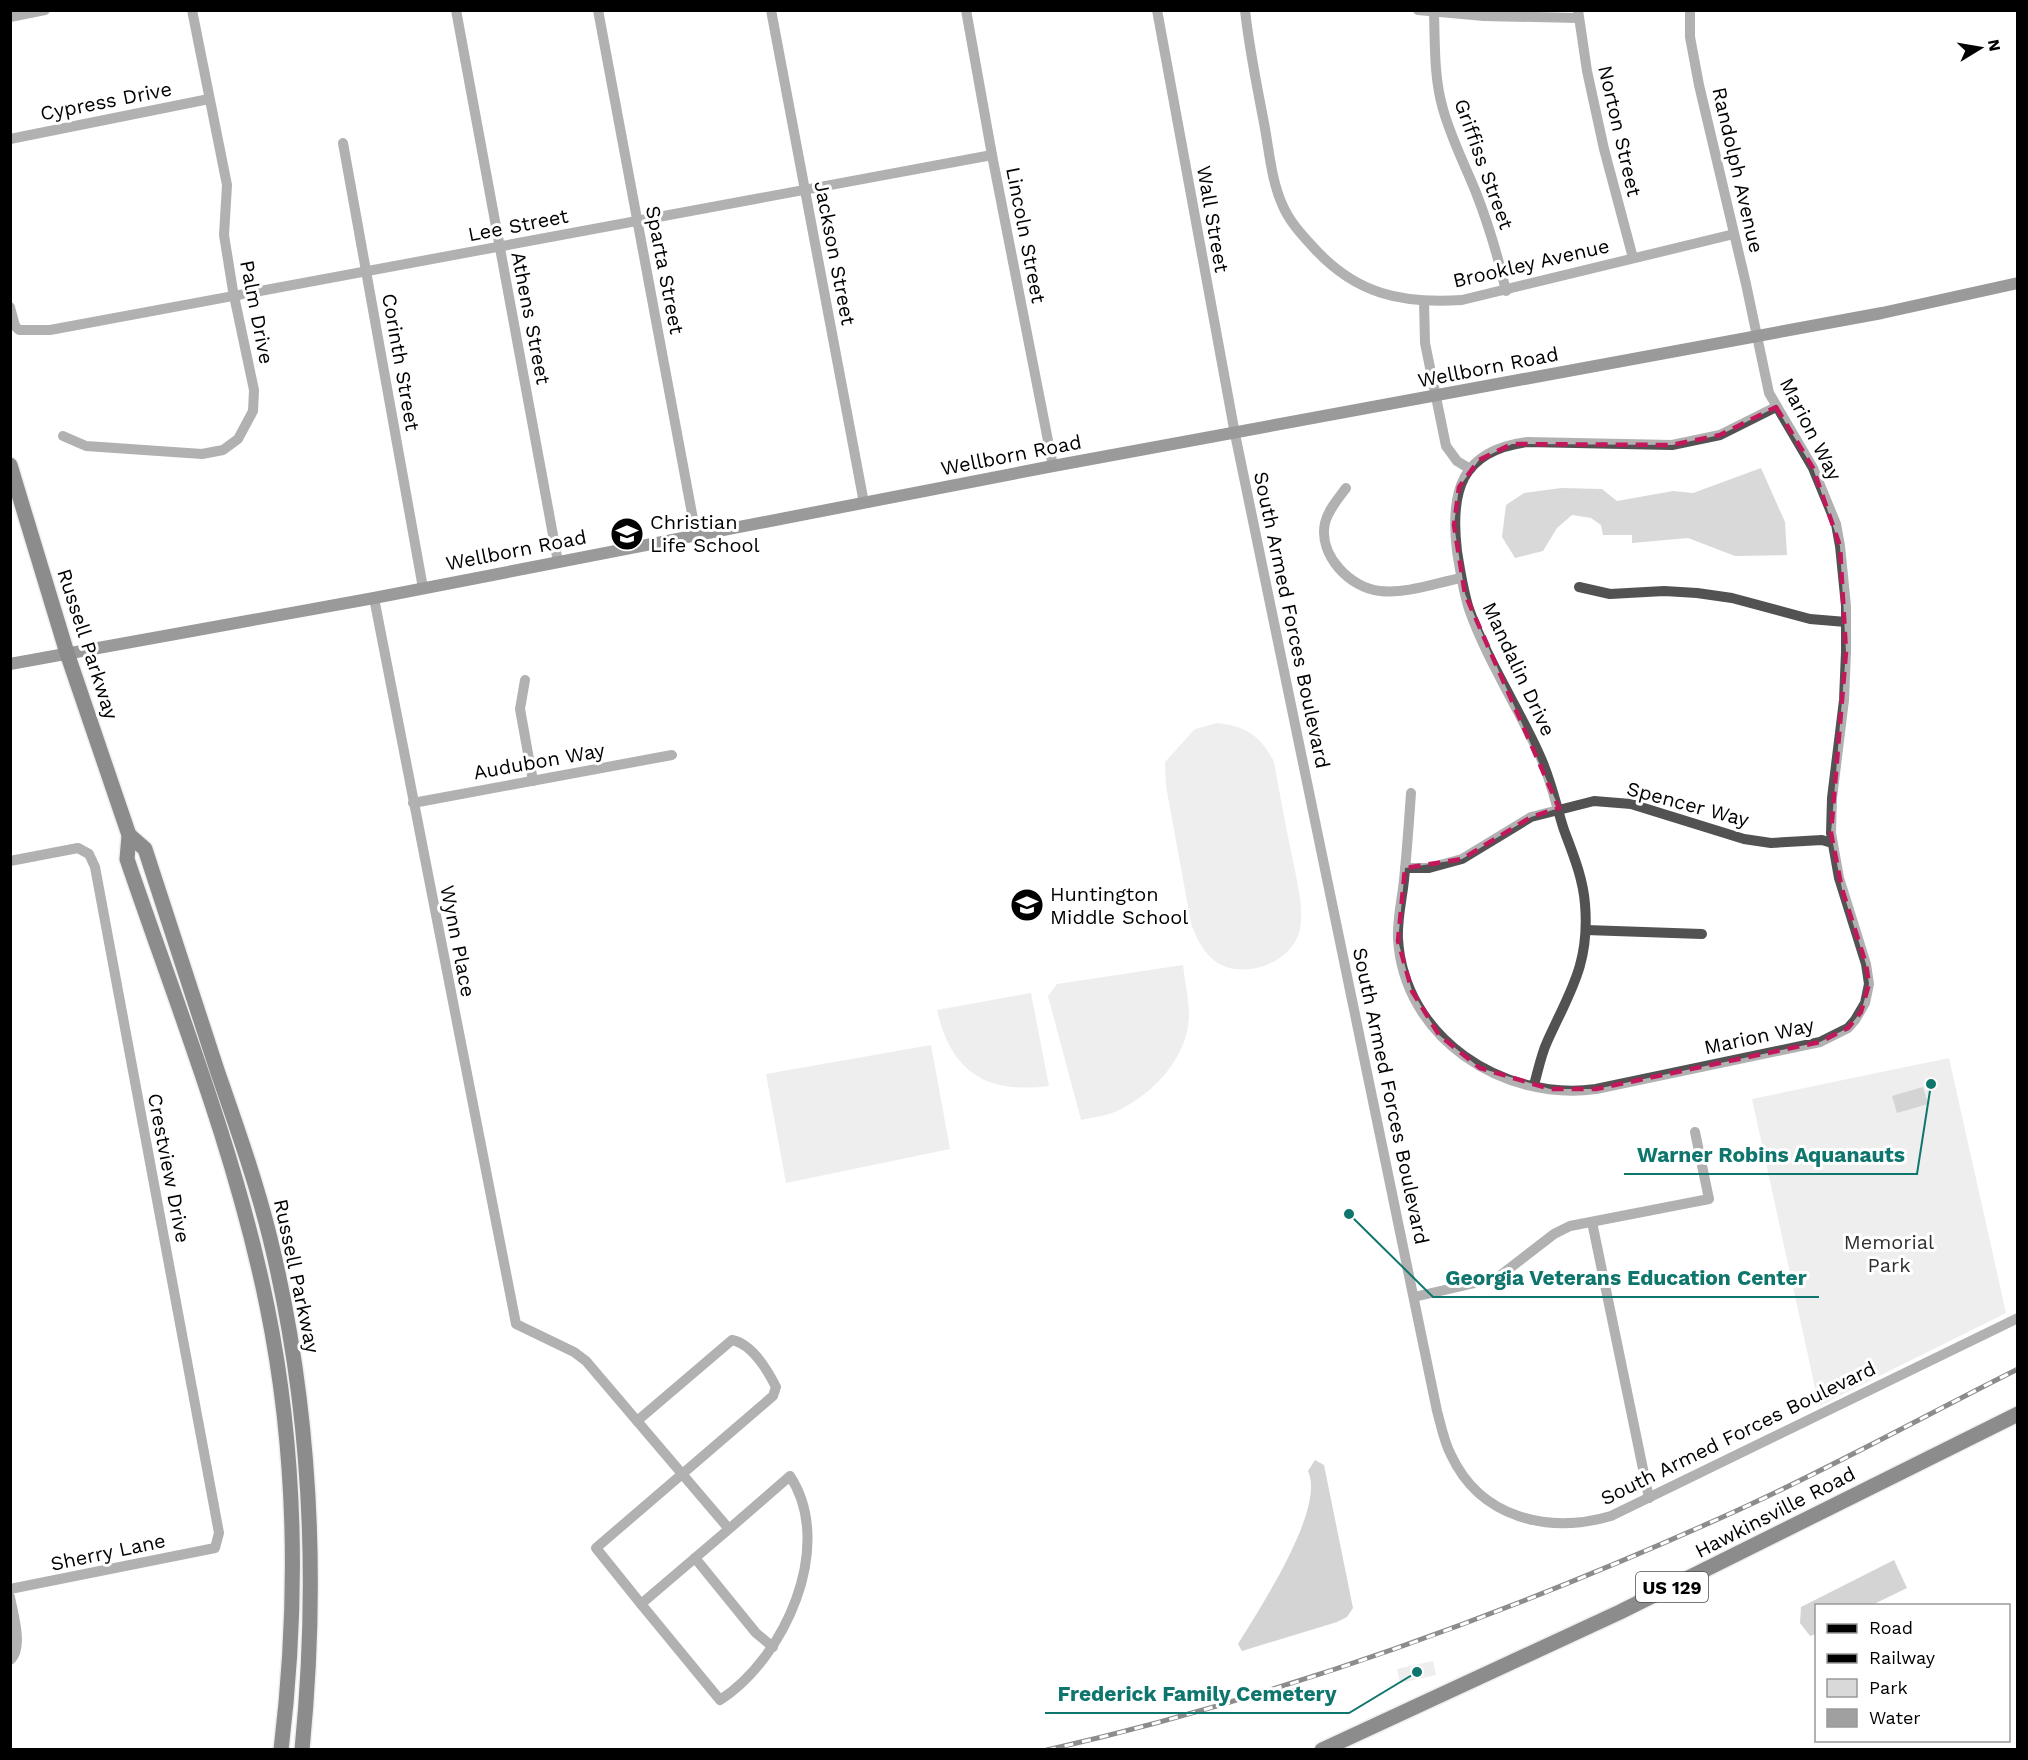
<svg xmlns="http://www.w3.org/2000/svg" width="2028" height="1760" viewBox="0 0 2028 1760" font-family="'Work Sans',sans-serif">
<style>
.green{fill:#d9d9d9}
.water{fill:#a0a0a0}
.lines{fill:none;stroke-linecap:round;stroke-linejoin:round}
.primary-casing{stroke:#dbdbdb;stroke-width:18}
.street{stroke:#525252;stroke-width:10}
.secondary{stroke:#1f1f1f;stroke-width:12}
.primary{stroke:#000;stroke-width:15}
.rail-casing{stroke:#000;stroke-width:5}
.rail{stroke:#fff;stroke-width:3;stroke-dasharray:9;stroke-linecap:butt}
.marked{fill:none;stroke:#c2185b;stroke-width:4.5;stroke-dasharray:12 8;stroke-linejoin:round}
.labels{text-anchor:middle;dominant-baseline:central;stroke-width:6;stroke-linejoin:round;paint-order:stroke}
.shield{fill:#fff;stroke:#4c4c4c;stroke-width:1.5}
.shield-label{font-size:18px;font-weight:bold;fill:#000}
.street-label{font-size:20px;fill:#000;stroke:#fff}
.poi-label{font-size:20px;fill:#000;stroke:#fff;text-anchor:start}
.park-label{font-size:20px;fill:#303030;stroke:#fff}
.leader{fill:none;stroke:#0f766e;stroke-width:2}
.callout-dot{fill:#0f766e;stroke:#fff;stroke-width:2}
.callout-label{font-size:21px;text-anchor:middle;font-weight:bold;fill:#0f766e;stroke:#fff;stroke-width:6;stroke-linejoin:round;paint-order:stroke}
</style>
<rect width="100%" height="100%" fill="#fff"/>
<g class="green">
<path d="M1761 468 1785 522 1787 555 1735 556 1688 538 1632 543V535H1603L1601 525 1591 518 1572 515 1557 528 1543 551 1515 558 1502 537 1506 505 1524 493 1561 488 1602 489 1617 501 1673 491 1693 493Z"/>
<path d="M1217 723C1246 726 1261 736 1274 762 1280 795 1286 828 1293 861 1297 882 1304 907 1300 929 1294 957 1262 972 1236 969 1211 967 1198 944 1191 923L1166 786 1165 762 1195 729Z"/>
<path d="M1183 965C1185 982 1189 999 1189 1016 1188 1056 1155 1092 1121 1109 1109 1116 1094 1117 1081 1120L1048 996 1057 984Z"/>
<path d="M1031 993 1049 1086C987 1094 951 1073 937 1010Z"/>
<path d="M931 1045 950 1149 786 1183 766 1074Z"/>
<path d="M1949 1058 2006 1313 1819 1406 1752 1099Z"/>
<path d="M1433 1661 1436 1675 1400 1683 1397 1669Z"/>
</g>
<g class="water">
<path d="M1923 1087 1928 1104 1897 1113 1892 1096Z"/>
<path d="M1315 1460 1324 1465 1353 1608 1347 1617 1337 1622 1242 1651 1238 1644C1259 1609 1326 1509 1308 1471Z"/>
<path d="M1894 1560 1907 1588 1872 1605 1816 1606V1634L1810 1636 1800 1623 1801 1607Z"/>
</g>
<g class="lines">
<defs>
<g id="primary">
<path d="M10 465 67 653 129 835 127 859C177 1006 236 1153 267 1306 297 1453 299 1601 281 1750"/>
<path d="M129 835 145 849C169 923 193 996 217 1070 236 1125 256 1181 270 1238 311 1406 319 1577 302 1750"/>
<path d="M1322 1750 1620 1612 2018 1414"/>
</g>
</defs>
<use href="#primary" class="primary-casing"/>
<g class="street">
<path d="M456 10 558 562"/>
<path d="M598 10 696 535"/>
<path d="M771 10 864 503"/>
<path d="M966 10 992 155 1053 466"/>
<path d="M1157 10 1235 434 1437 1411C1441 1425 1444 1442 1451 1455 1481 1519 1549 1534 1611 1516L2018 1318"/>
<path d="M1245 10C1249 48 1257 86 1264 123 1269 149 1271 179 1282 204 1289 221 1301 234 1314 248 1356 294 1401 304 1462 300L1734 234"/>
<path d="M1418 10 1484 16 1578 18"/>
<path d="M1578 10 1587 71 1604 149 1633 258"/>
<path d="M1434 13C1435 45 1434 79 1443 109 1451 138 1464 163 1475 190 1488 223 1498 256 1506 291"/>
<path d="M10 17 45 10"/>
<path d="M10 139 209 99"/>
<path d="M343 143 423 588"/>
<path d="M1424 301 1425 343 1446 446 1457 461 1470 469"/>
<path d="M10 307 15 326 19 330H50L992 155"/>
<path d="M63 436 86 446 202 454 223 450 238 439 253 411 254 390 233 291 224 235 227 185 192 10"/>
<path d="M1346 488C1338 499 1328 510 1325 523 1318 555 1350 588 1380 591 1406 594 1436 583 1461 578"/>
<path d="M1579 587 1610 594 1664 591 1697 593 1732 598 1810 619 1846 622"/>
<path d="M374 598 516 1324 574 1352 586 1361 729 1529 641 1604 720 1700C784 1659 836 1546 790 1476L729 1529"/>
<path d="M525 680 520 709 533 781"/>
<path d="M1411 793C1409 822 1407 851 1404 880 1402 900 1397 919 1398 939 1404 1038 1503 1102 1596 1089L1820 1042 1848 1028 1855 1020 1865 1003 1869 984 1866 964 1839 878 1831 833 1832 798 1844 700 1846 652V606L1840 546 1836 524 1813 468 1769 393 1746 284 1699 85 1690 37V10"/>
<path d="M413 803 672 755"/>
<path d="M10 861 78 848 89 854 95 867 219 1533 215 1548 10 1589"/>
<path d="M1405 868H1429L1462 859 1531 817 1594 801 1631 804 1744 839 1771 843 1822 840 1832 843"/>
<path d="M1586 930 1702 934"/>
<path d="M1534 1085C1538 1071 1541 1055 1547 1042 1570 991 1590 964 1585 904 1583 878 1573 854 1564 830 1556 805 1551 780 1540 756 1518 707 1487 660 1469 609 1463 590 1460 570 1457 551 1450 492 1460 451 1527 442L1672 445 1720 435 1776 407"/>
<path d="M1592 1222 1649 1498"/>
<path d="M1414 1297 1497 1278 1554 1234 1570 1226 1709 1199 1695 1132"/>
<path d="M637 1421 732 1340C752 1344 767 1369 776 1387L773 1396 596 1548 641 1604"/>
<path d="M695 1558 756 1633 773 1647"/>
<path d="M10 1597C13 1614 24 1648 10 1660"/>
</g>
<path class="secondary" d="M10 664 374 598 1053 466 1882 313 2018 283"/>
<use href="#primary" class="primary"/>
<defs>
<path id="rail" d="M1047 1750C1285 1696 1515 1611 1736 1511 1831 1468 1924 1416 2018 1369"/>
</defs>
<use href="#rail" class="rail-casing"/>
<use href="#rail" class="rail"/>
</g>
<path d="M0 0H2028V1760H0ZM1776 407 1813 468 1840 546 1846 652 1831 833 1842 889 1866 964 1869 984 1861 1012 1848 1028 1820 1042 1596 1089H1550L1480 1068 1439 1035 1412 991 1398 941 1405 868 1462 859 1531 817 1559 808 1465 594 1454 525 1459 487 1479 460 1512 444 1672 445 1720 435Z" fill="#fff" fill-opacity=".55" fill-rule="evenodd"/>
<path class="marked" d="M1776 407 1813 468 1840 546 1846 652 1831 833 1842 889 1866 964 1869 984 1861 1012 1848 1028 1820 1042 1596 1089H1550L1480 1068 1439 1035 1412 991 1398 941 1405 868 1462 859 1531 817 1559 808 1465 594 1454 525 1459 487 1479 460 1512 444 1672 445 1720 435Z"/>
<defs>
<symbol id="school-disc" viewBox="-11 -11 22 22"><circle r="9.5" fill="#000" stroke="#fff"/><path d="M0-5L7-2L0 1L-7-2ZM-4 1L0 2.5L4 1V4Q0 6-4 4Z" fill="#fff"/></symbol>
</defs>
<g fill-rule="evenodd">
<use href="#school-disc" x="608" y="515" width="38" height="38"/>
<use href="#school-disc" x="1008" y="886" width="38" height="38"/>
</g>
<g class="labels">
<rect class="shield" x="1636" y="1572" width="72" height="30" rx="4.5"/>
<g class="shield-label">
<text x="1672" y="1587">US 129</text>
</g>
<g class="street-label">
<text transform="translate(106 101) rotate(-11)">Cypress Drive</text>
<text transform="translate(1620 131) rotate(77)">Norton Street</text>
<text transform="translate(1484 164) rotate(70)">Griffiss Street</text>
<text transform="translate(1738 170) rotate(77)">Randolph Avenue</text>
<text transform="translate(1213 219) rotate(80)">Wall Street</text>
<text transform="translate(518 225) rotate(-11)">Lee Street</text>
<text transform="translate(1026 235) rotate(79)">Lincoln Street</text>
<text transform="translate(835 253) rotate(79)">Jackson Street</text>
<text transform="translate(1531 263) rotate(-13)">Brookley Avenue</text>
<text transform="translate(665 270) rotate(79)">Sparta Street</text>
<text transform="translate(257 312) rotate(79)">Palm Drive</text>
<text transform="translate(531 318) rotate(79)">Athens Street</text>
<text transform="translate(401 362) rotate(80)">Corinth Street</text>
<text transform="translate(1488 367) rotate(-11)">Wellborn Road</text>
<text transform="translate(1811 429) rotate(63)">Marion Way</text>
<text transform="translate(1011 455) rotate(-11)">Wellborn Road</text>
<text transform="translate(516 550) rotate(-11)">Wellborn Road</text>
<text transform="translate(1292 620) rotate(78)">South Armed Forces Boulevard</text>
<text transform="translate(88 644) rotate(72)">Russell Parkway</text>
<text transform="translate(1519 669) rotate(65)">Mandalin Drive</text>
<text transform="translate(539 761) rotate(-10)">Audubon Way</text>
<text transform="translate(1688 804) rotate(15)">Spencer Way</text>
<text transform="translate(458 941) rotate(79)">Wynn Place</text>
<text transform="translate(1759 1036) rotate(-12)">Marion Way</text>
<text transform="translate(1391 1096) rotate(78)">South Armed Forces Boulevard</text>
<text transform="translate(169 1168) rotate(79)">Crestview Drive</text>
<text transform="translate(297 1276) rotate(78)">Russell Parkway</text>
<text transform="translate(1738 1433) rotate(-26)">South Armed Forces Boulevard</text>
<text transform="translate(1775 1512) rotate(-27)">Hawkinsville Road</text>
<text transform="translate(108 1552) rotate(-12)">Sherry Lane</text>
</g>
<g class="poi-label">
<text x="650" y="522">Christian<tspan x="650" dy="23">Life School</tspan></text>
<text x="1050" y="894">Huntington<tspan x="1050" dy="23">Middle School</tspan></text>
</g>
<g class="park-label">
<text x="1889" y="1242">Memorial<tspan x="1889" dy="23">Park</tspan></text>
</g>
</g>
<path class="leader" d="M1931 1084L1917 1174H1624M1349 1214L1433 1297H1819M1417 1672L1349 1713H1045"/>
<g class="callout-dot">
<circle cx="1931" cy="1084" r="6"/>
<circle cx="1349" cy="1214" r="6"/>
<circle cx="1417" cy="1672" r="6"/>
</g>
<g class="callout-label">
<text x="1771" y="1162">Warner Robins Aquanauts</text>
<text x="1626" y="1285">Georgia Veterans Education Center</text>
<text x="1197" y="1701">Frederick Family Cemetery</text>
</g>
<rect width="2028" height="1760" fill="none" stroke="#000000" stroke-width="24"/>
<rect x="1815" y="1604" width="195" height="138" fill="#ffffff" stroke="#999999" stroke-width="1.5"/>
<rect x="1827" y="1624" width="30" height="9" fill="#000000" stroke="#999999" stroke-width="1.5"/>
<text x="1869" y="1634" font-size="18" fill="#000000">Road</text>
<rect x="1827" y="1654" width="30" height="9" fill="#000000" stroke="#999999" stroke-width="1.5"/>
<text x="1869" y="1664" font-size="18" fill="#000000">Railway</text>
<rect x="1827" y="1679" width="30" height="18" fill="#d9d9d9" stroke="#999999" stroke-width="1.5"/>
<text x="1869" y="1694" font-size="18" fill="#000000">Park</text>
<rect x="1827" y="1709" width="30" height="18" fill="#a0a0a0" stroke="#999999" stroke-width="1.5"/>
<text x="1869" y="1724" font-size="18" fill="#000000">Water</text>
<g transform="translate(1980 48) rotate(79)" stroke="#ffffff" stroke-width="4.5" paint-order="stroke">
<path d="M0-4.5L10 22L0 15L-10 22Z" fill="#000000"/>
<text y="-9" font-size="16" font-weight="bold" text-anchor="middle" fill="#000000">N</text>
</g>
</svg>
